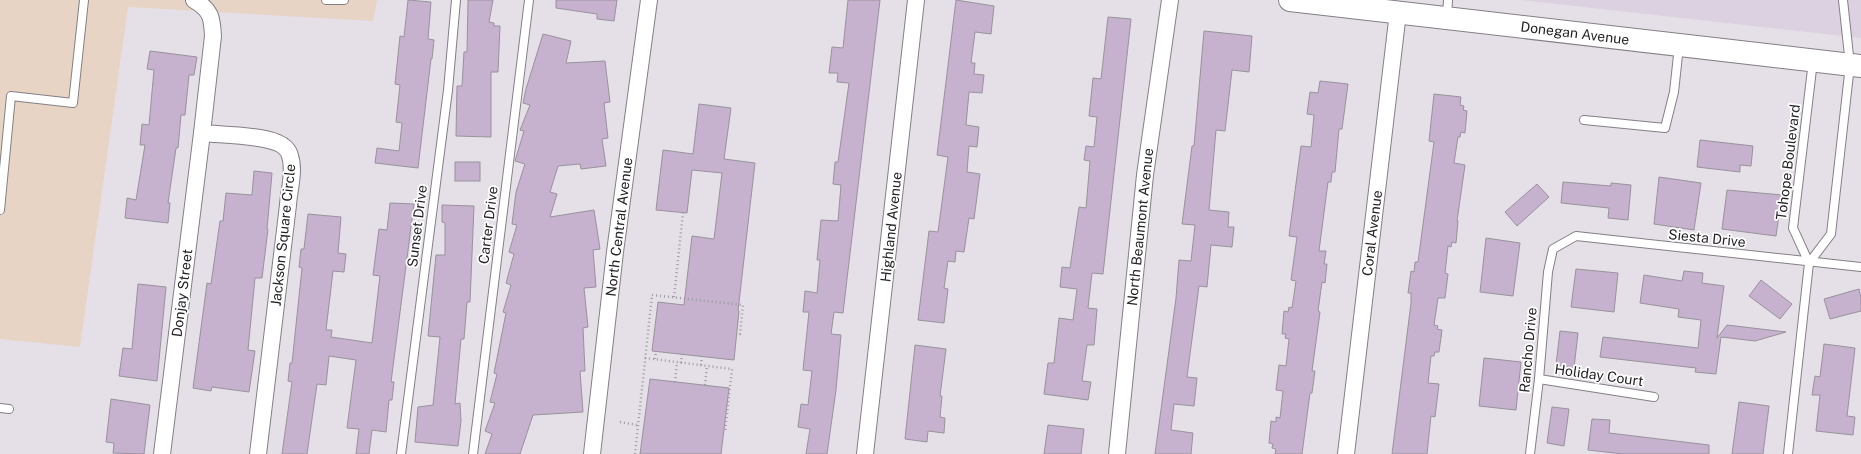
<svg xmlns="http://www.w3.org/2000/svg" width="1861" height="454" viewBox="0 0 1861 454" font-family="'Public Sans',sans-serif">
<style>
.commercial{fill:#e7d4c5}
.built{fill:#dbd1e0}
.building{fill:#c6b1cf;stroke:#98939b}
.lines{fill:none;stroke-linecap:round;stroke-linejoin:round}
.lane-casing{stroke:#847f86;stroke-width:10}
.street-casing{stroke:#847f86;stroke-width:18}
.secondary-casing{stroke:#847f86;stroke-width:24}
.path{stroke:#9f9ba1;stroke-width:2.5;stroke-dasharray:1 3;stroke-linecap:butt}
.lane{stroke:#fff;stroke-width:8}
.street{stroke:#fff;stroke-width:16}
.secondary{stroke:#fff;stroke-width:22}
.labels{text-anchor:middle;dominant-baseline:central;stroke-width:3.5;stroke-linejoin:round;paint-order:stroke}
.street-label{font-size:14px;fill:#252326;stroke:#fff}
</style>
<rect width="100%" height="100%" fill="#e5dfe7"/>
<path class="commercial" d="M0 0H377L373 21 128 7 80 347 0 339Z"/>
<path class="built" d="M1521 0H1861V38Z"/>
<g class="building">
<path d="M408 0 431 2 428 39 434 40 432 59H431L418 168 375 163 377 148 399 151 402 123 396 122 400 85 395 84 400 36 404 37Z"/>
<path d="M468 0H493L489 22 494 23V26H500L498 72H491V137L456 136 457 86H462L464 52H467Z"/>
<path d="M556 0H617L614 21 597 19V14L556 8Z"/>
<path d="M848 0H880L843 313 834 312 831 334 841 335 836 390 827 454H806L810 429 798 427 801 404 808 405 812 371 803 370 809 312H803L805 291 817 293 820 260H817L821 220 838 221 841 185 833 184 835 162H838L849 83 837 82 838 73H829L832 47 843 48Z"/>
<path d="M956 0 994 6 991 34 975 32 971 63H975L974 74 984 75 982 93 969 92 966 125 979 127 977 147 969 146 967 172 980 174 974 219 969 218 964 252 956 251 955 262 948 261 944 288 948 289 944 323 918 320 929 231 938 232 948 157 937 155Z"/>
<path d="M1108 17 1131 19 1103 274 1092 273 1088 308 1097 309 1094 345H1087L1082 381 1091 382 1088 400 1044 394 1048 363H1054L1059 318 1073 320 1077 289 1060 287 1062 267 1070 268 1079 207 1086 208 1090 161 1084 160 1086 146 1094 147 1097 117 1089 116 1093 78 1101 79Z"/>
<path d="M1204 31 1252 36 1249 72 1232 70 1225 131 1216 130 1209 210 1229 212 1228 227H1234L1232 247 1211 245 1207 287 1199 286 1187 377 1197 378 1194 406 1174 404 1171 430 1193 433 1191 454H1155L1176 298 1179 260 1191 261 1195 225 1182 224 1192 146H1194Z"/>
<path d="M543 34 571 41 566 63 605 61 610 102 604 103 608 138 602 139 606 166 581 169 580 164 558 166 550 192 557 194 550 217 594 210 600 249 593 250 596 287 584 288 588 327 583 328 585 371H580L583 412 533 415 520 454H485L492 434 485 431 495 403 490 402 497 374 494 373 506 313 503 312 511 285 506 283 514 254 509 252 517 225 512 224 516 192 525 164 515 161 524 131 520 130 530 105 523 103 526 89Z"/>
<path d="M150 51 197 57 194 75H189L185 115H181L178 148H176L168 203H170L168 223 125 218 127 198 136 200 145 145H140L142 124 149 125 154 70 147 69Z"/>
<path d="M1320 81 1348 84 1342 129H1339L1335 172H1332L1331 182H1328L1319 251H1326L1324 264H1327L1325 283 1322 282 1318 311 1320 312 1312 371H1315L1312 393H1310L1302 454H1275L1276 449 1272 448 1273 444 1269 443 1271 421 1276 422V417L1280 418 1283 391 1276 390 1279 365 1286 366 1289 339 1285 338 1286 334H1282L1284 311 1288 312 1289 307 1292 308 1296 281 1291 280 1297 237 1289 236 1301 146 1311 147 1314 115 1307 114 1310 92 1318 93Z"/>
<path d="M1434 94 1461 97 1460 105 1464 106 1463 110 1467 111 1465 133 1461 132 1460 137H1458L1454 163 1465 165 1457 221H1458L1456 243 1452 242 1451 247 1448 246 1445 273 1448 274 1445 298H1438L1434 325 1438 326 1437 329 1442 330 1439 352H1435L1434 356H1431L1428 383 1439 384 1435 417 1431 416 1427 454H1392L1411 303V293H1408L1411 271 1414 272 1415 262H1418L1434 142 1429 141Z"/>
<path d="M699 104 731 108 724 159 755 163 738 311H739L734 360 652 351 658 302 684 305 692 236 714 239 722 173 692 170 687 213 656 210 663 150 693 154Z"/>
<path d="M1700 140 1753 146 1751 166 1740 165V172L1697 167Z"/>
<rect x="455" y="162" width="25" height="19"/>
<path d="M254 171 272 173 267 229H268L262 278H255L248 350 255 351 249 392 212 387 211 391 193 388 207 283 211 284 220 221H223L226 193 252 195Z"/>
<path d="M1659 177 1701 183 1694 230 1654 224Z"/>
<path d="M1563 182 1611 186V183L1631 185 1628 220 1608 218 1609 208 1561 203Z"/>
<path d="M1537 184 1549 197 1517 226 1505 212Z"/>
<path d="M1727 190 1782 195 1776 236 1722 229Z"/>
<path d="M390 203 414 204 391 382H394L392 400H389L386 432 372 430 369 454H356L359 429 347 428 356 360 329 356 326 385 317 384 307 454H282L292 382 288 381 290 363H292L302 268 299 267 301 249H304L308 214 341 217 338 253 346 254 344 272 333 271 326 330H332L331 337 372 343 380 276 373 275 379 229 387 230Z"/>
<path d="M442 205 474 206 470 302H467L464 339H461L455 404 460 403 461 421 458 446 415 442 418 407 433 405 440 337 428 336 436 255H445V223L442 222Z"/>
<path d="M1486 238 1520 243 1513 296 1480 292Z"/>
<path d="M1576 269 1618 273 1614 312 1571 307Z"/>
<path d="M1684 271 1703 273 1702 283 1724 286 1717 338 1727 325 1786 332 1755 341 1721 337 1716 374 1695 372 1696 368 1600 357 1603 337 1698 348 1701 320 1678 317 1679 309 1640 303 1644 275 1682 281Z"/>
<path d="M1761 280 1792 304 1780 319 1749 296Z"/>
<path d="M138 284 166 287 157 381 119 376 123 348 132 349Z"/>
<path d="M1859 289 1861 298V311L1830 319 1824 299Z"/>
<path d="M1560 331 1578 333 1574 368 1556 365Z"/>
<path d="M1824 344 1855 348 1847 416 1855 417 1853 435 1816 431 1820 395H1812L1815 376 1820 377Z"/>
<path d="M915 345 946 349 940 396H942L940 417 945 418 944 433 928 431 927 442 905 439Z"/>
<path d="M1484 358 1521 362 1516 410 1479 406Z"/>
<path d="M650 379 729 388 721 454H640Z"/>
<path d="M111 399 150 405 144 454 113 453 114 443 106 442Z"/>
<path d="M1739 402 1769 406 1763 454H1732Z"/>
<path d="M1552 407 1569 409 1564 446 1547 443Z"/>
<path d="M1592 419 1610 420 1609 433 1709 445V454H1623L1588 450Z"/>
<path d="M1048 425 1084 429 1081 454H1044Z"/>
</g>
<g class="lines">
<defs>
<g id="lane">
<path d="M326 0H344"/>
<path d="M1447 17 1448 0"/>
<path d="M1584 120 1665 128 1674 92 1679 46"/>
<path d="M0 210 11 96 73 103 84 0"/>
<path d="M1809 263 1793 228 1813 61"/>
<path d="M1539 379 1654 397"/>
<path d="M0 408 9 409"/>
<path d="M401 454 448 90 456 0"/>
<path d="M473 454 529 0"/>
<path d="M1530 454 1539 379 1548 272 1553 249 1576 236 1861 267"/>
<path d="M1788 454 1809 263 1831 234 1850 65 1843 0"/>
</g>
<g id="street">
<path d="M194 0C211 10 212 17 213 36L202 133C223 135 260 135 278 143 283 145 289 150 290 156 295 170 289 190 288 205L258 454"/>
<path d="M162 454 202 133"/>
<path d="M592 454 615 252 649 0"/>
<path d="M865 454 916 0"/>
<path d="M1117 454 1145 175 1170 0"/>
<path d="M1346 454 1398 12"/>
</g>
<path id="secondary" d="M1290 0 1861 66"/>
</defs>
<use href="#lane" class="lane-casing"/>
<use href="#street" class="street-casing"/>
<use href="#secondary" class="secondary-casing"/>
<g class="path">
<path d="M674 297 683 213"/>
<path d="M645 358 732 369 725 432"/>
<path d="M655 359 656 352"/>
<path d="M681 363 682 354"/>
<path d="M701 365 702 357"/>
<path d="M675 382 677 362"/>
<path d="M705 385 707 366"/>
<path d="M620 422 637 425"/>
<path d="M635 454 652 295 743 305 740 334H737"/>
</g>
<use href="#lane" class="lane"/>
<use href="#street" class="street"/>
<use href="#secondary" class="secondary"/>
</g>
<g class="labels">
<g class="street-label">
<text transform="translate(1575 33) rotate(7)">Donegan Avenue</text>
<text transform="translate(1788 162) rotate(-83)">Tohope Boulevard</text>
<text transform="translate(488 225) rotate(-83)">Carter Drive</text>
<text transform="translate(417 226) rotate(-83)">Sunset Drive</text>
<text transform="translate(619 227) rotate(-83)">North Central Avenue</text>
<text transform="translate(891 227) rotate(-84)">Highland Avenue</text>
<text transform="translate(1140 227) rotate(-84)">North Beaumont Avenue</text>
<text transform="translate(1372 233) rotate(-83)">Coral Avenue</text>
<text transform="translate(283 235) rotate(-84)">Jackson Square Circle</text>
<text transform="translate(1707 238) rotate(6)">Siesta Drive</text>
<text transform="translate(182 293) rotate(-83)">Donjay Street</text>
<text transform="translate(1528 350) rotate(-85)">Rancho Drive</text>
<text transform="translate(1599 375) rotate(8)">Holiday Court</text>
</g>
</g>
</svg>
